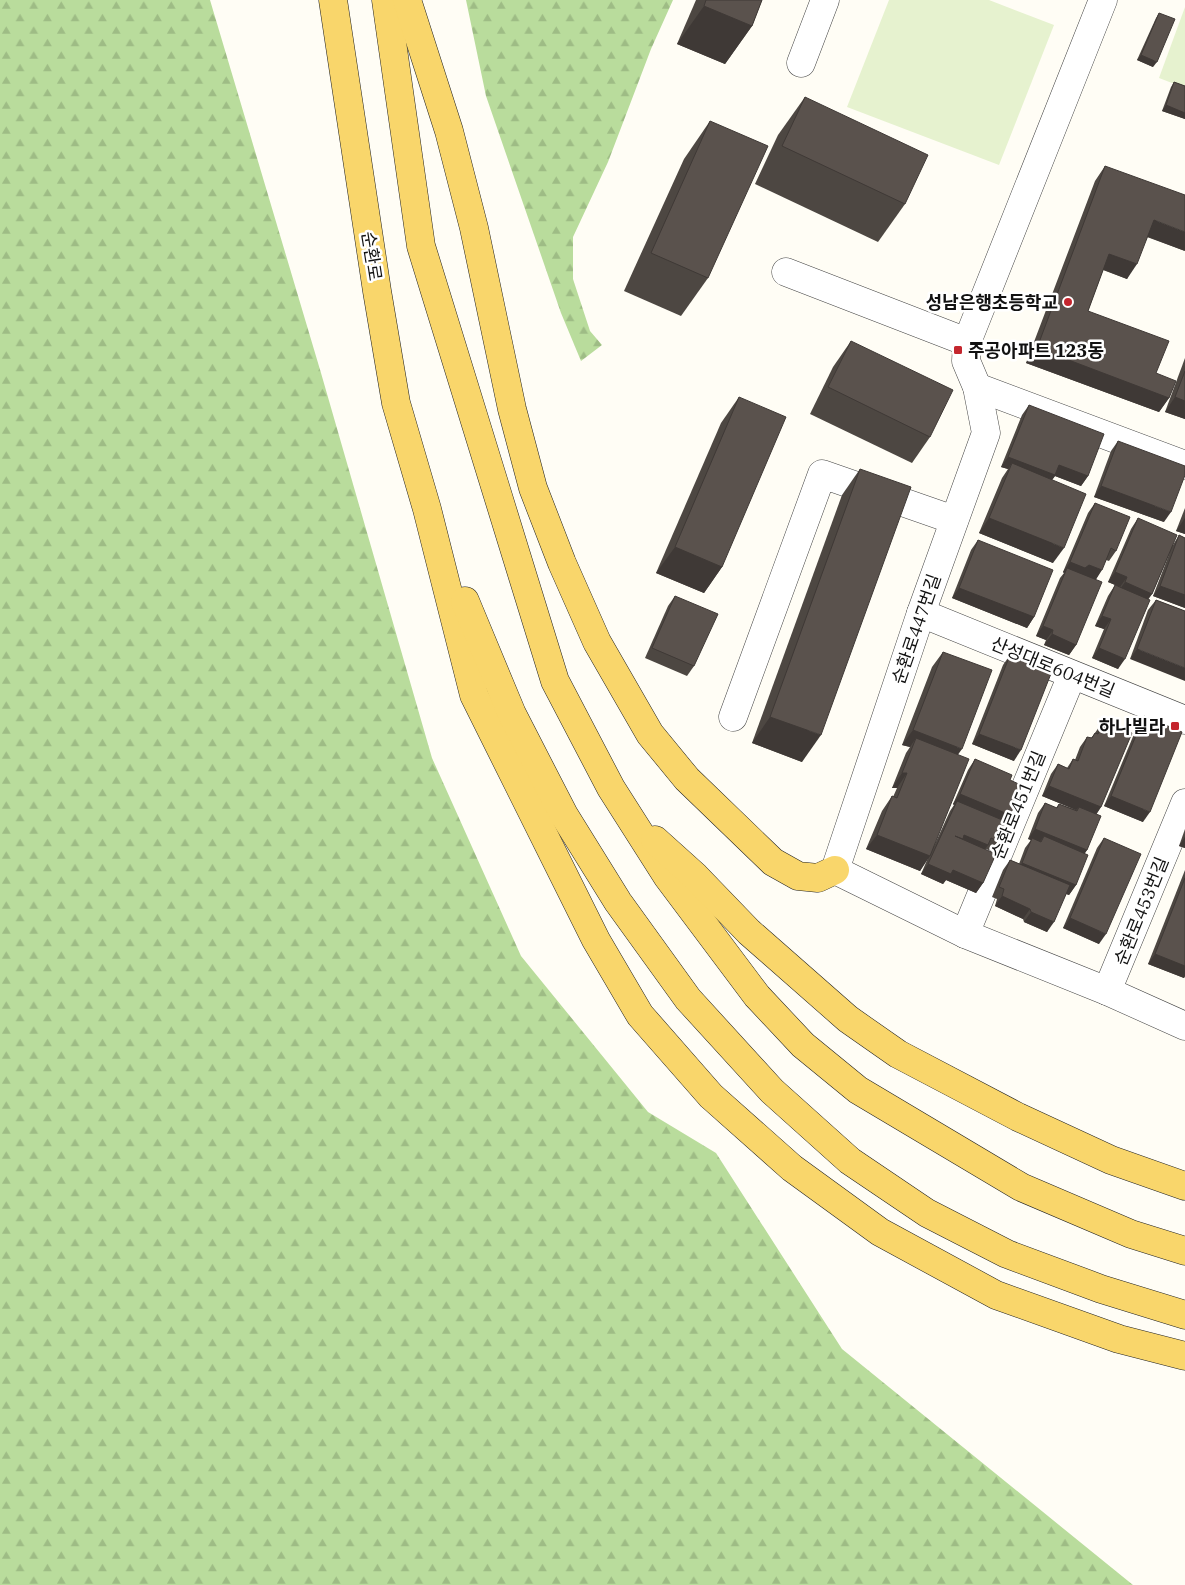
<svg xmlns="http://www.w3.org/2000/svg" width="1185" height="1585" viewBox="0 0 1185 1585" font-family="'IBM Plex Serif','Noto Sans KR',serif">
<style>
.forest{fill:url(#forest-firs)}
.pitch{fill:#e6f2cf}
.lines{fill:none;stroke-linecap:round;stroke-linejoin:round}
.minor-casing{stroke:#444;stroke-width:29}
.major-casing{stroke:#222;stroke-width:29}
.minor{stroke:#fff;stroke-width:28}
.major{stroke:#f9d66b;stroke-width:28}
.wall{fill:#4d4742}
.shaded-wall{fill:#3f3936}
.building{fill:#5a524d;stroke:#3f3936}
.poi-dot{fill:#c4262e;stroke:#fff;stroke-width:2}
.labels{text-anchor:middle;dominant-baseline:central;stroke-width:5;stroke-linejoin:round;paint-order:stroke}
.street-label{font-size:18px;fill:#111;stroke:#fff}
.poi-label{font-size:18px;font-weight:bold;fill:#111;stroke:#fff;text-anchor:end}
</style>
<defs>
<pattern id="forest-firs" width="22" height="20" patternUnits="userSpaceOnUse" patternTransform="scale(1.25)"><rect width="22" height="20" fill="#b9dc9c"/><path d="M5 1l3.5 6h-7zM16 11l3.5 6h-7z" fill="#9ebc85"/></pattern>
</defs>
<rect width="100%" height="100%" fill="#fffdf5"/>
<g class="forest">
<path d="M0 0H210L321 373 432 758 521 956 648 1112 716 1153 842 1349 1133 1585H0Z"/>
<path d="M466 0H673L651 49 608 162 573 237V279L590 331 602 345 581 361 561 313 486 96Z"/>
</g>
<g class="pitch">
<path d="M889 0H989L1054 25 999 165 847 107Z"/>
<path d="M1185 7V88L1159 78Z"/>
</g>
<g class="lines">
<defs>
<g id="minor">
<path d="M1103 0 967 342 966 361 977 387 986 433 921 613 835 870 965 934 1107 991 1185 1026"/>
<path d="M801 63 825 0"/>
<path d="M786 272 967 342"/>
<path d="M977 387 1185 465"/>
<path d="M921 613 1185 720"/>
<path d="M733 717 822 474 954 520"/>
<path d="M965 934 1072 675"/>
<path d="M1107 991 1185 803"/>
</g>
<g id="major">
<path d="M333 0 377 291 396 403 427 509 474 695 596 940 640 1015 711 1096 792 1168 880 1232 996 1295 1119 1339 1185 1356"/>
<path d="M386 0 421 246 555 681 611 788 667 876 757 996 803 1045 858 1090 1021 1187 1131 1234 1185 1251"/>
<path d="M407 0 449 131 474 228 512 409 533 488 562 563 597 642 650 734 687 779 773 862 798 876 818 878 835 870"/>
<path d="M465 601 512 714 564 815 618 902 688 999 772 1091 850 1161 927 1213 1007 1254 1101 1289 1185 1315"/>
<path d="M655 840 695 876 749 932 848 1019 898 1054 1018 1117 1111 1160 1185 1186"/>
</g>
</defs>
<use href="#minor" class="minor-casing"/>
<use href="#major" class="major-casing"/>
<use href="#minor" class="minor"/>
<use href="#major" class="major"/>
</g>
<g class="wall">
<path d="M696 0H762L752 26 725 64 677 44Z"/>
<path d="M1159 13 1153 67 1137 60 1156 18Z"/>
<path d="M1174 82 1185 86V119L1162 111 1171 87Z"/>
<path d="M805 97 905 204 878 242 755 184 778 135Z"/>
<path d="M710 121 708 278 681 316 624 291 684 159Z"/>
<path d="M1105 166 1185 251 1147 237 1127 279 1103 270 1088 311 1156 373 1169 398 1159 412 1026 363 1095 181Z"/>
<path d="M851 341 930 437 912 463 810 414 833 367Z"/>
<path d="M1185 358V419L1165 412Z"/>
<path d="M739 397 722 567 704 593 656 573 721 423Z"/>
<path d="M1029 405 1088 476 1081 486 1055 476 1052 480 1053 563 979 533 1002 478 1008 469 1001 467 1022 415Z"/>
<path d="M1118 441 1164 522 1094 497 1111 451Z"/>
<path d="M860 469 802 762 752 743 842 495Z"/>
<path d="M1095 503 1116 551 1109 561 1106 560 1096 579 1076 645 1069 655 1044 645 1046 640 1036 636 1060 578 1064 573 1063 572 1088 513Z"/>
<path d="M1185 508V534L1176 531Z"/>
<path d="M1138 518 1173 545 1179 535 1185 538V608L1153 596 1170 552 1152 594 1148 599 1118 669 1092 658 1104 629 1095 626 1108 596 1115 585 1120 588V587L1108 582 1131 529Z"/>
<path d="M978 540 1034 617 1027 628 952 598 971 550Z"/>
<path d="M675 596 694 666 687 676 645 658 668 606Z"/>
<path d="M1156 600 1185 611 1130 659 1148 610Z"/>
<path d="M943 652 958 755 934 846 950 811 954 805 953 804 968 770 975 759 1010 780 1006 822 998 841 991 851 986 849H985L983 883 976 893 946 880 943 884 921 874 928 858 920 871 866 849 882 811 892 796 893 797 897 788H892L906 753 910 747 902 745 932 667Z"/>
<path d="M1010 655 1014 761 972 744 1003 665Z"/>
<path d="M1144 716 1143 822 1104 806 1137 727Z"/>
<path d="M1103 721 1101 807 1096 815 1087 850 1085 853 1076 885 1069 895 1066 894 1047 932 1024 922 1023 919 995 906 997 899 992 897 1003 870 1010 860 1019 864 1025 848 1031 840 1028 839 1038 813 1045 803 1056 808 1059 804 1076 810 1042 796 1051 774 1058 764 1067 768 1073 759 1075 760 1080 747 1087 737 1091 738 1095 733Z"/>
<path d="M1185 829V848L1179 846Z"/>
<path d="M1104 838 1099 944 1063 928 1097 848Z"/>
<path d="M1185 870V976L1184 978 1148 964Z"/>
</g>
<g class="shaded-wall">
<path d="M704 6 752 26 725 64 677 44Z"/>
<path d="M1141 55 1157 62 1153 67 1137 60Z"/>
<path d="M1166 105 1185 113V119L1162 111Z"/>
<path d="M1154 220 1185 232V251L1143 235Z"/>
<path d="M1109 254 1137 264 1127 279 1099 268Z"/>
<path d="M1037 348 1169 398 1159 412 1026 363Z"/>
<path d="M1175 397 1185 401V419L1165 412Z"/>
<path d="M1008 457 1059 465 1088 476 1081 486 1055 476 1048 485 1012 463 1008 469 1001 467Z"/>
<path d="M1101 486 1171 512 1164 522 1094 497Z"/>
<path d="M989 518 1064 548 1053 563 979 533Z"/>
<path d="M1185 518V534L1176 531Z"/>
<path d="M675 547 722 567 704 593 656 573Z"/>
<path d="M1070 562 1089 565 1102 570 1095 581 1067 568 1064 573 1063 572Z"/>
<path d="M1115 572 1127 577 1120 587 1108 582Z"/>
<path d="M1125 582 1152 594 1145 604 1118 592Z"/>
<path d="M1160 586 1185 595V608L1153 596Z"/>
<path d="M959 588 1034 617 1027 628 952 598Z"/>
<path d="M1102 616 1111 619 1104 629 1095 626Z"/>
<path d="M1043 626 1053 630 1046 640 1036 636Z"/>
<path d="M1052 634 1076 645 1069 655 1044 645Z"/>
<path d="M1099 648 1125 659 1118 669 1092 658Z"/>
<path d="M1137 649 1185 668V681L1130 659Z"/>
<path d="M770 717 821 735 802 762 752 743Z"/>
<path d="M913 730 962 749 952 763 916 738 910 747 902 745Z"/>
<path d="M979 734 1021 750 1014 761 972 744Z"/>
<path d="M902 773H907L897 788H892Z"/>
<path d="M1049 786 1101 807 1094 817 1079 807 1076 810 1042 796Z"/>
<path d="M960 794 1010 815 1003 826 957 801 954 805 953 804Z"/>
<path d="M1111 796 1150 812 1143 822 1104 806Z"/>
<path d="M1035 829 1087 850 1080 860 1044 836 1039 843 1032 838 1031 840 1028 839Z"/>
<path d="M877 835 930 856 920 871 866 849Z"/>
<path d="M964 835 988 845 981 855 948 846Z"/>
<path d="M1185 837V848L1179 846Z"/>
<path d="M1022 863 1076 885 1069 895 1015 873Z"/>
<path d="M928 864 953 870 983 883 976 893 946 880 943 884 921 874Z"/>
<path d="M1002 896 1030 909 1023 919 995 906Z"/>
<path d="M1031 912 1054 922 1047 932 1024 922Z"/>
<path d="M1070 918 1106 934 1099 944 1063 928Z"/>
<path d="M1155 954 1185 966V976L1184 978 1148 964Z"/>
</g>
<g class="building">
<path d="M706 0H762L752 26 704 6Z"/>
<path d="M1159 13 1175 19 1157 62 1141 55Z"/>
<path d="M1174 82 1185 86V113L1166 105Z"/>
<path d="M805 97 928 155 905 204 782 146Z"/>
<path d="M710 121 768 146 708 278 651 253Z"/>
<path d="M1105 166 1185 195V232L1154 220 1137 264 1109 254 1088 311 1169 341 1156 373 1176 381 1169 398 1037 348Z"/>
<path d="M851 341 953 390 930 437 828 387Z"/>
<path d="M1185 371V401L1175 397Z"/>
<path d="M739 397 786 417 722 567 675 547Z"/>
<path d="M1029 405 1104 434 1088 476 1059 465 1055 475 1008 457Z"/>
<path d="M1118 441 1185 466V475L1171 512 1101 486Z"/>
<path d="M1012 463 1086 494 1064 548 989 518Z"/>
<path d="M860 469 911 487 821 735 770 717Z"/>
<path d="M1095 503 1130 517 1116 551 1111 548 1102 570 1089 565 1085 568 1070 562Z"/>
<path d="M1138 518 1177 535 1152 594 1125 582 1127 577 1115 572Z"/>
<path d="M1179 535 1185 538V595L1160 586Z"/>
<path d="M978 540 1053 570 1034 617 959 588Z"/>
<path d="M1067 568 1102 582 1076 645 1052 634 1053 630 1043 626Z"/>
<path d="M1115 585 1150 600 1125 659 1099 648 1111 619 1102 616Z"/>
<path d="M675 596 718 614 694 666 652 648Z"/>
<path d="M1156 600 1185 611V668L1137 649Z"/>
<path d="M943 652 992 670 962 749 913 730Z"/>
<path d="M1010 655 1052 671 1021 750 979 734Z"/>
<path d="M1144 716 1182 732 1150 812 1111 796Z"/>
<path d="M1103 721 1132 733 1101 807 1049 786 1058 764 1069 769 1073 759 1078 761 1087 737 1092 738 1095 733 1098 734Z"/>
<path d="M916 738 969 759 930 856 877 835 892 796 897 798 907 773H902Z"/>
<path d="M975 759 1012 775 1010 780 1023 786 1010 815 960 794Z"/>
<path d="M957 801 1007 822 998 841 991 838 988 845 964 835 963 839 955 836 996 854 983 883 953 870 951 874 928 864Z"/>
<path d="M1045 803 1057 808 1059 804 1077 811 1079 807 1101 816 1087 850 1035 829Z"/>
<path d="M1044 836 1088 855 1076 885 1022 863 1032 838 1041 842Z"/>
<path d="M1104 838 1141 854 1106 934 1070 918Z"/>
<path d="M1010 860 1070 885 1054 922 1031 912 1030 909 1002 896 1004 889 999 887Z"/>
<path d="M1185 878V966L1155 954Z"/>
</g>
<g class="poi-dot">
<circle cx="1068" cy="302" r="5"/>
<rect x="953" y="345" width="10" height="10" rx="2.5"/>
<rect x="1170" y="721" width="10" height="10" rx="2.5"/>
</g>
<g class="labels">
<g class="street-label">
<text transform="translate(372 256) rotate(81)">순환로</text>
<text transform="translate(916 629) rotate(-71)">순환로447번길</text>
<text transform="translate(1053 667) rotate(22)">산성대로604번길</text>
<text transform="translate(1018 805) rotate(-68)">순환로451번길</text>
<text transform="translate(1141 911) rotate(-68)">순환로453번길</text>
</g>
<g class="poi-label">
<text x="1058" y="302">성남은행초등학교</text>
<text x="968" y="350" text-anchor="start">주공아파트 123동</text>
<text x="1165" y="726">하나빌라</text>
</g>
</g>
</svg>
